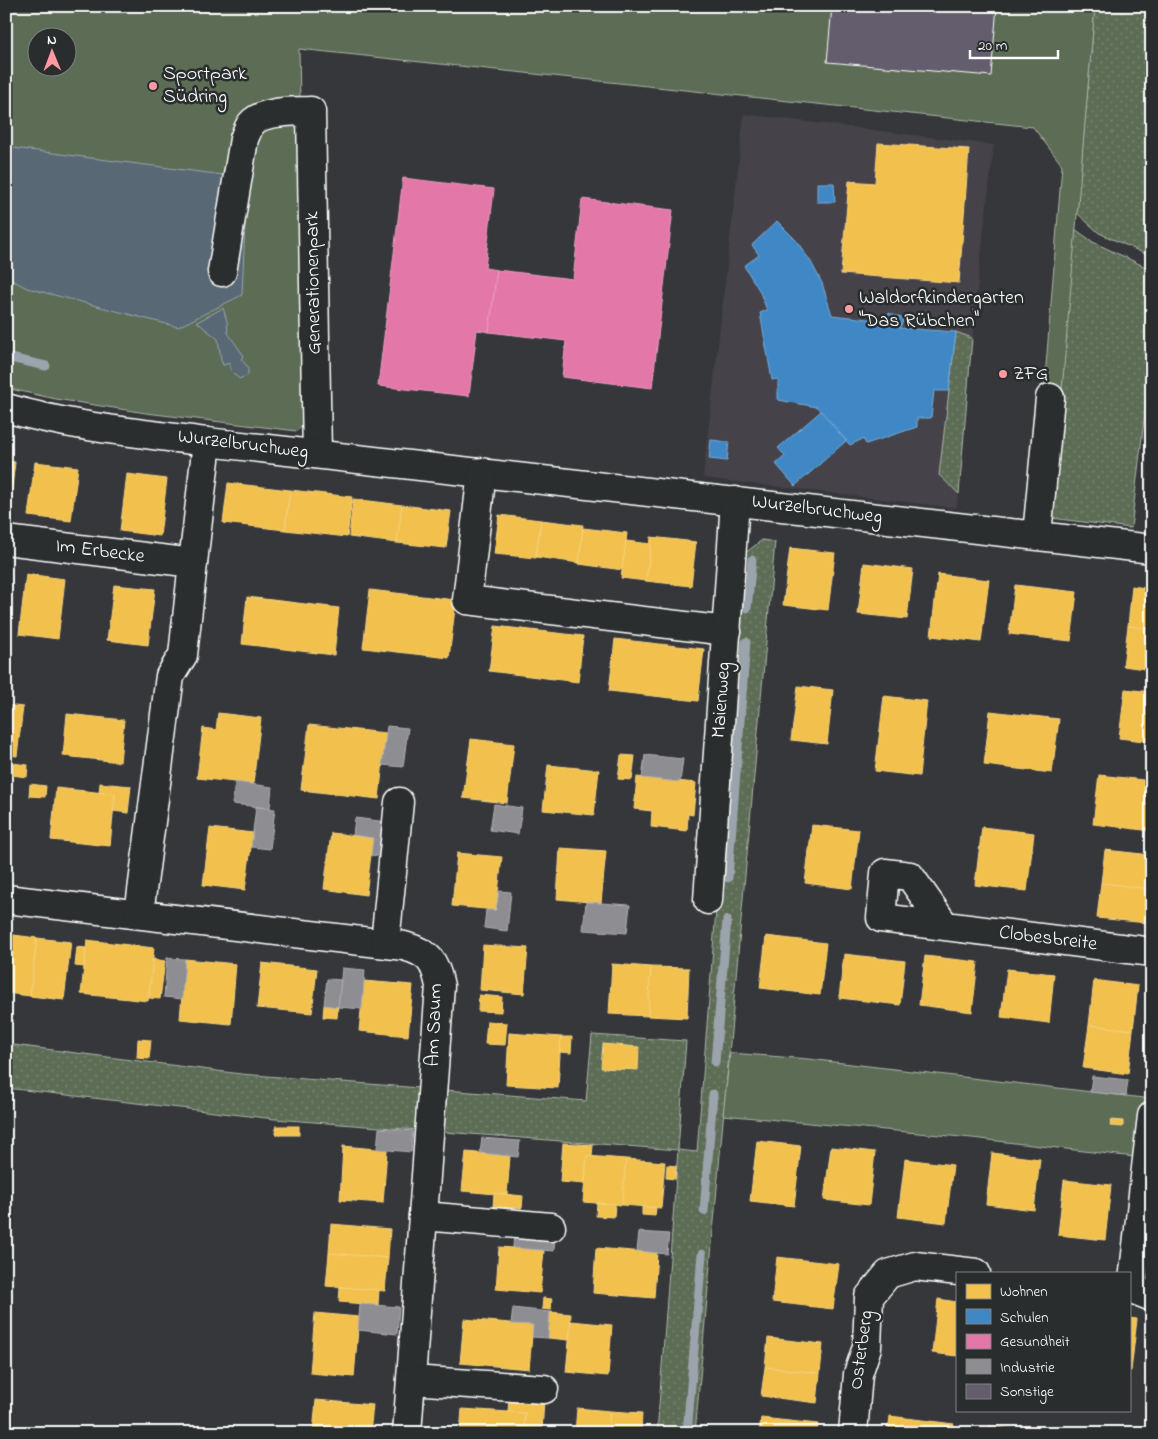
<svg xmlns="http://www.w3.org/2000/svg" width="1158" height="1439" viewBox="0 0 1158 1439" font-family="'Indie Flower',sans-serif">
<style>
.built{fill:#44424a}
.grass{fill:url(#grass-dots);stroke:#aeb6aa}
.park{fill:#5c6c55;stroke:#aeb6aa;fill-rule:evenodd}
.water{fill:#596875;stroke:#9ba4ac}
.homes{fill:#f2c14e;stroke:#f6d483}
.schools{fill:#3f88c5;stroke:#79acd6}
.health{fill:#e377a8;stroke:#eba0c2}
.industry{fill:#8d8d92;stroke:#afafb3}
.lines{fill:none;stroke-linecap:round;stroke-linejoin:round}
.stream{stroke:#9ba4ac;stroke-width:9}
.building{fill:#645d6e;stroke:#fff}
.minor-casing{stroke:#fff;stroke-width:31}
.minor{stroke:#2a2d2e;stroke-width:28}
.poi-dot{fill:#ff9aa2;stroke:#2a2d2e;stroke-width:2}
.labels{text-anchor:middle;dominant-baseline:central;stroke-width:5;stroke-linejoin:round;paint-order:stroke}
.poi-label{font-size:20px;fill:#fff;stroke:#2a2d2e;text-anchor:start}
.street-label{font-size:20px;fill:#fff;stroke:#2a2d2e}
</style>
<defs>
<pattern id="grass-dots" width="8" height="8" patternUnits="userSpaceOnUse" patternTransform="scale(1.25)"><rect width="8" height="8" fill="#5c6c55"/><path d="M2 2h.1M6 6h.1" fill="none" stroke="#74826e" stroke-width="1.8" stroke-linecap="round"/></pattern>
</defs>
<rect width="100%" height="100%" fill="#36373b"/>
<filter id="ink" filterUnits="userSpaceOnUse"><feTurbulence type="fractalNoise" baseFrequency=".02" numOctaves="2"/><feDisplacementMap in="SourceGraphic" scale="10" xChannelSelector="R" yChannelSelector="G"/><feConvolveMatrix kernelMatrix="1 2 1 2 8 2 1 2 1" color-interpolation-filters="sRGB"/></filter>
<g filter="url(#ink)">
<path class="built" d="M744 114 994 145 978 280 959 494 956 508 703 478Z"/>
<g class="grass">
<path d="M1095 6H1152V257L1099 233 1077 213Z"/>
<path d="M1075 229 1093 242 1152 270V354L1131 528 1051 518Z"/>
<path d="M956 332 972 338 959 494 939 475Z"/>
<path d="M762 540 775 542 695 1433H657L678 1150 275 1119 6 1088V1044L241 1074 586 1101 592 1035 686 1041 678 1150 697 1152 744 554Z"/>
</g>
<g class="park">
<path d="M6 6H1095L1051 518 1034 517 1062 165 1033 127 299 49 306 420 297 431 146 413 56 399 6 388ZM38 38H68V68H38Z"/>
<path d="M730 1053 808 1059 1152 1099V1159L972 1138 723 1115Z"/>
</g>
<g class="water">
<path d="M6 147 247 178 242 295 178 327 27 288 6 277Z"/>
<path d="M223 308 227 321 228 333 244 356 241 359 248 367V375L239 379 231 371 230 363 223 365 221 360 218 339 197 322Z"/>
</g>
<g class="homes">
<path d="M878 143 969 149 959 283 841 274 849 181 875 183Z"/>
<path d="M6 461 15 462 11 495H6Z"/>
<path d="M35 462 78 467 71 521 28 516Z"/>
<path d="M127 474 167 479 160 536 120 531Z"/>
<path d="M228 483 290 490 285 530 223 523Z"/>
<path d="M290 490 352 497 347 537 285 530Z"/>
<path d="M353 499 402 505 397 543 349 537Z"/>
<path d="M402 505 451 511 446 548 397 543Z"/>
<path d="M499 515 541 520 536 558 494 554Z"/>
<path d="M541 520 583 525 579 563 536 557Z"/>
<path d="M583 528 627 533 623 570 579 564Z"/>
<path d="M651 537 696 542 691 586 646 581Z"/>
<path d="M626 541 651 544 646 581 621 578Z"/>
<path d="M790 548 835 553 828 610 783 605Z"/>
<path d="M864 563 913 569 907 619 858 614Z"/>
<path d="M26 574 65 579 58 639 19 634Z"/>
<path d="M938 574 989 580 981 642 931 636Z"/>
<path d="M114 585 155 589 148 645 107 640Z"/>
<path d="M1015 585 1077 592 1071 641 1009 634Z"/>
<path d="M1132 586 1152 589V629L1128 626Z"/>
<path d="M370 590 456 600 449 658 363 648Z"/>
<path d="M247 597 339 608 334 655 242 644Z"/>
<path d="M495 626 583 636 578 682 489 671Z"/>
<path d="M1128 626 1152 629V670L1123 666Z"/>
<path d="M615 639 704 649 698 701 609 691Z"/>
<path d="M798 686 833 690 827 744 791 740Z"/>
<path d="M1125 689 1152 692V742L1119 738Z"/>
<path d="M884 696 927 701 919 776 875 771Z"/>
<path d="M6 705 23 707 17 756 6 755Z"/>
<path d="M990 711 1059 719 1052 773 984 765Z"/>
<path d="M218 713 261 718 253 784 197 778 203 728 216 730Z"/>
<path d="M67 714 124 720 120 762 63 756Z"/>
<path d="M309 725 386 733 379 799 301 790Z"/>
<path d="M471 739 514 744 507 803 463 798Z"/>
<path d="M621 755 635 756 632 780 618 779Z"/>
<path d="M12 763 28 765 27 777 11 775Z"/>
<path d="M548 765 599 770 594 815 543 810Z"/>
<path d="M1099 775 1152 781V831L1093 824Z"/>
<path d="M637 777 696 783 693 815 688 814 687 831 651 827 652 811 634 809Z"/>
<path d="M100 783 131 786 128 813 113 811 115 794 99 793Z"/>
<path d="M30 784 46 786 45 797 29 796Z"/>
<path d="M56 788 115 794 110 846 51 840Z"/>
<path d="M812 825 859 830 852 889 805 883Z"/>
<path d="M982 827 1034 833 1027 891 975 885Z"/>
<path d="M210 828 253 833 245 890 203 885Z"/>
<path d="M331 833 373 838 366 895 324 889Z"/>
<path d="M560 848 606 851 601 903 557 899Z"/>
<path d="M1105 850 1152 855 1151 889 1101 883Z"/>
<path d="M457 853 502 857 496 910 452 906Z"/>
<path d="M1101 883 1151 889 1147 923 1097 918Z"/>
<path d="M6 934 37 938 30 996 6 993Z"/>
<path d="M766 936 826 943 820 995 760 988Z"/>
<path d="M37 938 71 942 64 1000 30 996Z"/>
<path d="M87 940 154 948 148 1001 81 994Z"/>
<path d="M483 945 528 948 524 994 480 990Z"/>
<path d="M77 947 86 948 84 967 75 966Z"/>
<path d="M844 954 905 961 900 1005 839 998Z"/>
<path d="M925 956 978 962 972 1012 919 1005Z"/>
<path d="M153 959 165 961 160 999 149 998Z"/>
<path d="M185 959 236 964 231 1024 180 1019Z"/>
<path d="M262 963 317 969 312 1013 257 1008Z"/>
<path d="M612 964 651 967 648 1016 609 1014Z"/>
<path d="M651 967 689 968 687 1018 648 1016Z"/>
<path d="M1007 969 1054 974 1049 1023 1001 1017Z"/>
<path d="M1094 980 1138 986 1133 1030 1089 1025Z"/>
<path d="M364 981 413 985 408 1036 359 1031Z"/>
<path d="M479 995 502 997 501 1012 478 1011Z"/>
<path d="M324 1005 338 1007 337 1018 323 1017Z"/>
<path d="M487 1021 507 1023 505 1045 485 1044Z"/>
<path d="M1089 1025 1133 1030 1128 1074 1083 1068Z"/>
<path d="M509 1033 561 1037 558 1088 506 1085Z"/>
<path d="M561 1037H572L571 1053 560 1052Z"/>
<path d="M138 1039 151 1040 149 1059 137 1058Z"/>
<path d="M603 1044 639 1047 638 1070 601 1068Z"/>
<path d="M1111 1120 1123 1121V1127L1110 1126Z"/>
<rect x="276" y="1126" width="23" height="9"/>
<path d="M757 1141 801 1146 794 1206 750 1201Z"/>
<path d="M563 1143 593 1145 592 1156H587L585 1184 560 1182Z"/>
<path d="M343 1146 387 1150 383 1203 340 1200Z"/>
<path d="M831 1147 875 1152 869 1205 824 1200Z"/>
<path d="M466 1152 510 1156 507 1195 462 1191Z"/>
<path d="M992 1153 1040 1159 1034 1210 986 1204Z"/>
<path d="M587 1156 626 1159 622 1205 583 1202Z"/>
<path d="M626 1159 665 1162 661 1208 622 1205Z"/>
<path d="M905 1159 953 1165 946 1223 898 1217Z"/>
<path d="M667 1165 676 1166 675 1179 666 1178Z"/>
<path d="M1064 1180 1111 1185 1105 1240 1058 1235Z"/>
<path d="M494 1193 523 1196 522 1208 493 1207Z"/>
<path d="M597 1203 615 1204 614 1217 596 1216Z"/>
<path d="M642 1207 656 1208 655 1216 642 1215Z"/>
<path d="M331 1224 390 1229 388 1258 329 1253Z"/>
<path d="M499 1247 544 1250 540 1293 496 1289Z"/>
<path d="M596 1248 657 1253 654 1298 593 1293Z"/>
<path d="M329 1253 388 1258 385 1291 326 1286Z"/>
<path d="M777 1257 839 1264 833 1309 772 1302Z"/>
<path d="M340 1287 379 1290 378 1305 339 1302Z"/>
<path d="M543 1298 552 1299 551 1310 542 1309Z"/>
<path d="M938 1299 957 1302V1356L932 1353Z"/>
<path d="M550 1312 571 1314 569 1340 548 1338Z"/>
<path d="M315 1313 359 1317 354 1377 310 1373Z"/>
<path d="M1129 1318 1137 1319 1131 1371H1129Z"/>
<path d="M464 1319 533 1325 529 1369 460 1363Z"/>
<path d="M571 1321 612 1325 608 1376 566 1372Z"/>
<path d="M768 1338 823 1344 820 1373 765 1367Z"/>
<path d="M765 1367 820 1373 817 1403 761 1396Z"/>
<path d="M509 1397 544 1400 542 1432 524 1430 525 1413 508 1412Z"/>
<path d="M316 1400 373 1405 370 1433H313Z"/>
<path d="M577 1408 610 1411 608 1433H575Z"/>
<path d="M462 1409 525 1413 524 1433H460Z"/>
<path d="M610 1411 642 1413 641 1433H608Z"/>
<path d="M890 1416 954 1424 953 1433H888Z"/>
<path d="M761 1418 818 1424 817 1433H759Z"/>
<path d="M989 1426 1035 1432V1433H988Z"/>
</g>
<g class="schools">
<path d="M817 183H834L835 202H817Z"/>
<path d="M777 221 796 240 811 262 822 283 832 315 886 321 889 313 904 319 900 328 956 332 949 391H934L931 418H917V427L866 444 863 439 850 445 817 407 778 400V379L772 380 760 313 767 310 759 290 744 266 759 255 752 245Z"/>
<path d="M821 411 846 441 795 486 776 464 785 456 778 448Z"/>
<path d="M711 440 729 442 727 461 709 459Z"/>
</g>
<g class="health">
<path d="M403 178 494 189 485 268 497 270 489 332 477 330 469 396 378 386Z"/>
<path d="M582 199 673 210 652 388 562 377 566 341 489 332 497 270 573 279Z"/>
</g>
<g class="industry">
<path d="M387 726 408 728 403 767 382 765Z"/>
<path d="M645 755 683 759 680 782 642 778Z"/>
<path d="M235 782 272 787 270 808 232 804Z"/>
<path d="M494 804 522 808 518 834 490 830Z"/>
<path d="M256 807 275 809 270 849 251 847Z"/>
<path d="M355 818 387 822 383 857 371 855 373 838 353 835Z"/>
<path d="M499 891 511 892 507 931 484 928 486 910H496Z"/>
<path d="M586 902 630 905 627 933 583 930Z"/>
<path d="M167 958 185 959 182 999 164 997Z"/>
<path d="M342 968 365 970 362 1009 338 1007Z"/>
<path d="M327 979 341 980 338 1007 324 1005Z"/>
<path d="M1092 1076 1128 1080 1126 1096 1090 1092Z"/>
<path d="M379 1128 413 1131 411 1152 377 1149Z"/>
<path d="M482 1138 520 1141 518 1157 480 1153Z"/>
<path d="M514 1232 555 1235 554 1251 513 1248Z"/>
<path d="M639 1232 669 1234 667 1254 637 1251Z"/>
<path d="M360 1304 399 1307 397 1334 358 1330Z"/>
<path d="M513 1308 550 1312 548 1338 532 1337 533 1325 511 1324Z"/>
</g>
<g class="lines">
<g class="stream">
<path d="M6 357 46 366"/>
<path d="M747 608 752 560"/>
<path d="M728 878 746 642"/>
<path d="M715 1062 727 920"/>
<path d="M704 1211 713 1094"/>
<path d="M687 1433 702 1254"/>
</g>
</g>
<path class="building" d="M832 6H997L991 76 827 62Z"/>
<g class="lines">
<defs>
<g id="minor">
<path d="M222 272 244 139C246 134 248 128 251 124 262 110 295 112 311 111L317 454"/>
<path d="M6 408C72 427 140 433 207 442L1152 549"/>
<path d="M482 472 467 600 727 631"/>
<path d="M1037 535 1050 398"/>
<path d="M6 540 193 563 207 442"/>
<path d="M6 899 404 946C429 953 435 961 440 986L407 1433"/>
<path d="M708 900 735 501"/>
<path d="M139 914 170 676 183 655 193 563"/>
<path d="M945 926 910 876 885 873 881 918 1152 952"/>
<path d="M385 943 399 802"/>
<path d="M1152 1116 1132 1289 1152 1297"/>
<path d="M423 1216 551 1227"/>
<path d="M411 1380 544 1389"/>
<path d="M853 1433 858 1374 867 1347 869 1297 888 1274 915 1266 976 1273"/>
</g>
</defs>
<use href="#minor" class="minor-casing"/>
<use href="#minor" class="minor"/>
</g>
</g>
<g class="poi-dot">
<circle cx="153" cy="86" r="5"/>
<circle cx="849" cy="309" r="5"/>
<circle cx="1003" cy="374" r="5"/>
</g>
<g class="labels">
<g class="poi-label">
<text x="163" y="74">Sportpark<tspan x="163" dy="23">Südring</tspan></text>
<text x="859" y="298">Waldorfkindergarten<tspan x="859" dy="23">"Das Rübchen"</tspan></text>
<text x="1013" y="374">ZFG</text>
</g>
<g class="street-label">
<text transform="translate(314 283) rotate(-91)">Generationenpark</text>
<text transform="translate(243 445) rotate(7)">Wurzelbruchweg</text>
<text transform="translate(817 510) rotate(7)">Wurzelbruchweg</text>
<text transform="translate(100 552) rotate(7)">Im Erbecke</text>
<text transform="translate(722 700) rotate(-86)">Maienweg</text>
<text transform="translate(1048 939) rotate(7)">Clobesbreite</text>
<text transform="translate(435 1025) rotate(-88)">Am Saum</text>
<text transform="translate(862 1350) rotate(-82)">Osterberg</text>
</g>
</g>
<rect width="1158" height="1439" fill="none" stroke="#2a2d2e" stroke-width="25"/>
<rect x="12" y="12" width="1133" height="1414" fill="none" stroke="#fff" stroke-width="2" filter="url(#ink)"/>
<rect x="956" y="1272" width="175" height="140" fill="#2a2d2e" stroke="#7f8182"/>
<rect x="966" y="1284" width="25" height="15" fill="#f2c14e" stroke="#7f8182"/>
<text x="1000" y="1296" font-size="15" fill="#ffffff">Wohnen</text>
<rect x="966" y="1309" width="25" height="15" fill="#3f88c5" stroke="#7f8182"/>
<text x="1000" y="1322" font-size="15" fill="#ffffff">Schulen</text>
<rect x="966" y="1334" width="25" height="15" fill="#e377a8" stroke="#7f8182"/>
<text x="1000" y="1346" font-size="15" fill="#ffffff">Gesundheit</text>
<rect x="966" y="1359" width="25" height="15" fill="#8d8d92" stroke="#7f8182"/>
<text x="1000" y="1372" font-size="15" fill="#ffffff">Industrie</text>
<rect x="966" y="1384" width="25" height="15" fill="#645d6e" stroke="#7f8182"/>
<text x="1000" y="1396" font-size="15" fill="#ffffff">Sonstige</text>
<g transform="translate(52 52) rotate(359)"><circle r="24" fill="#2a2d2e" stroke="#7f8182"/>
<path d="M0-4L9 19L0 12L-9 19Z" fill="#ff9aa2"/>
<text y="-8" font-size="14" font-weight="bold" text-anchor="middle" fill="#ffffff">N</text>
</g>
<path d="M970 50v8h88v-8" fill="none" stroke="#ffffff" stroke-width="2.5"/>
<text x="978" y="50" font-size="15" fill="#ffffff" stroke="#2a2d2e" stroke-width="4" paint-order="stroke">20 m</text>
</svg>
